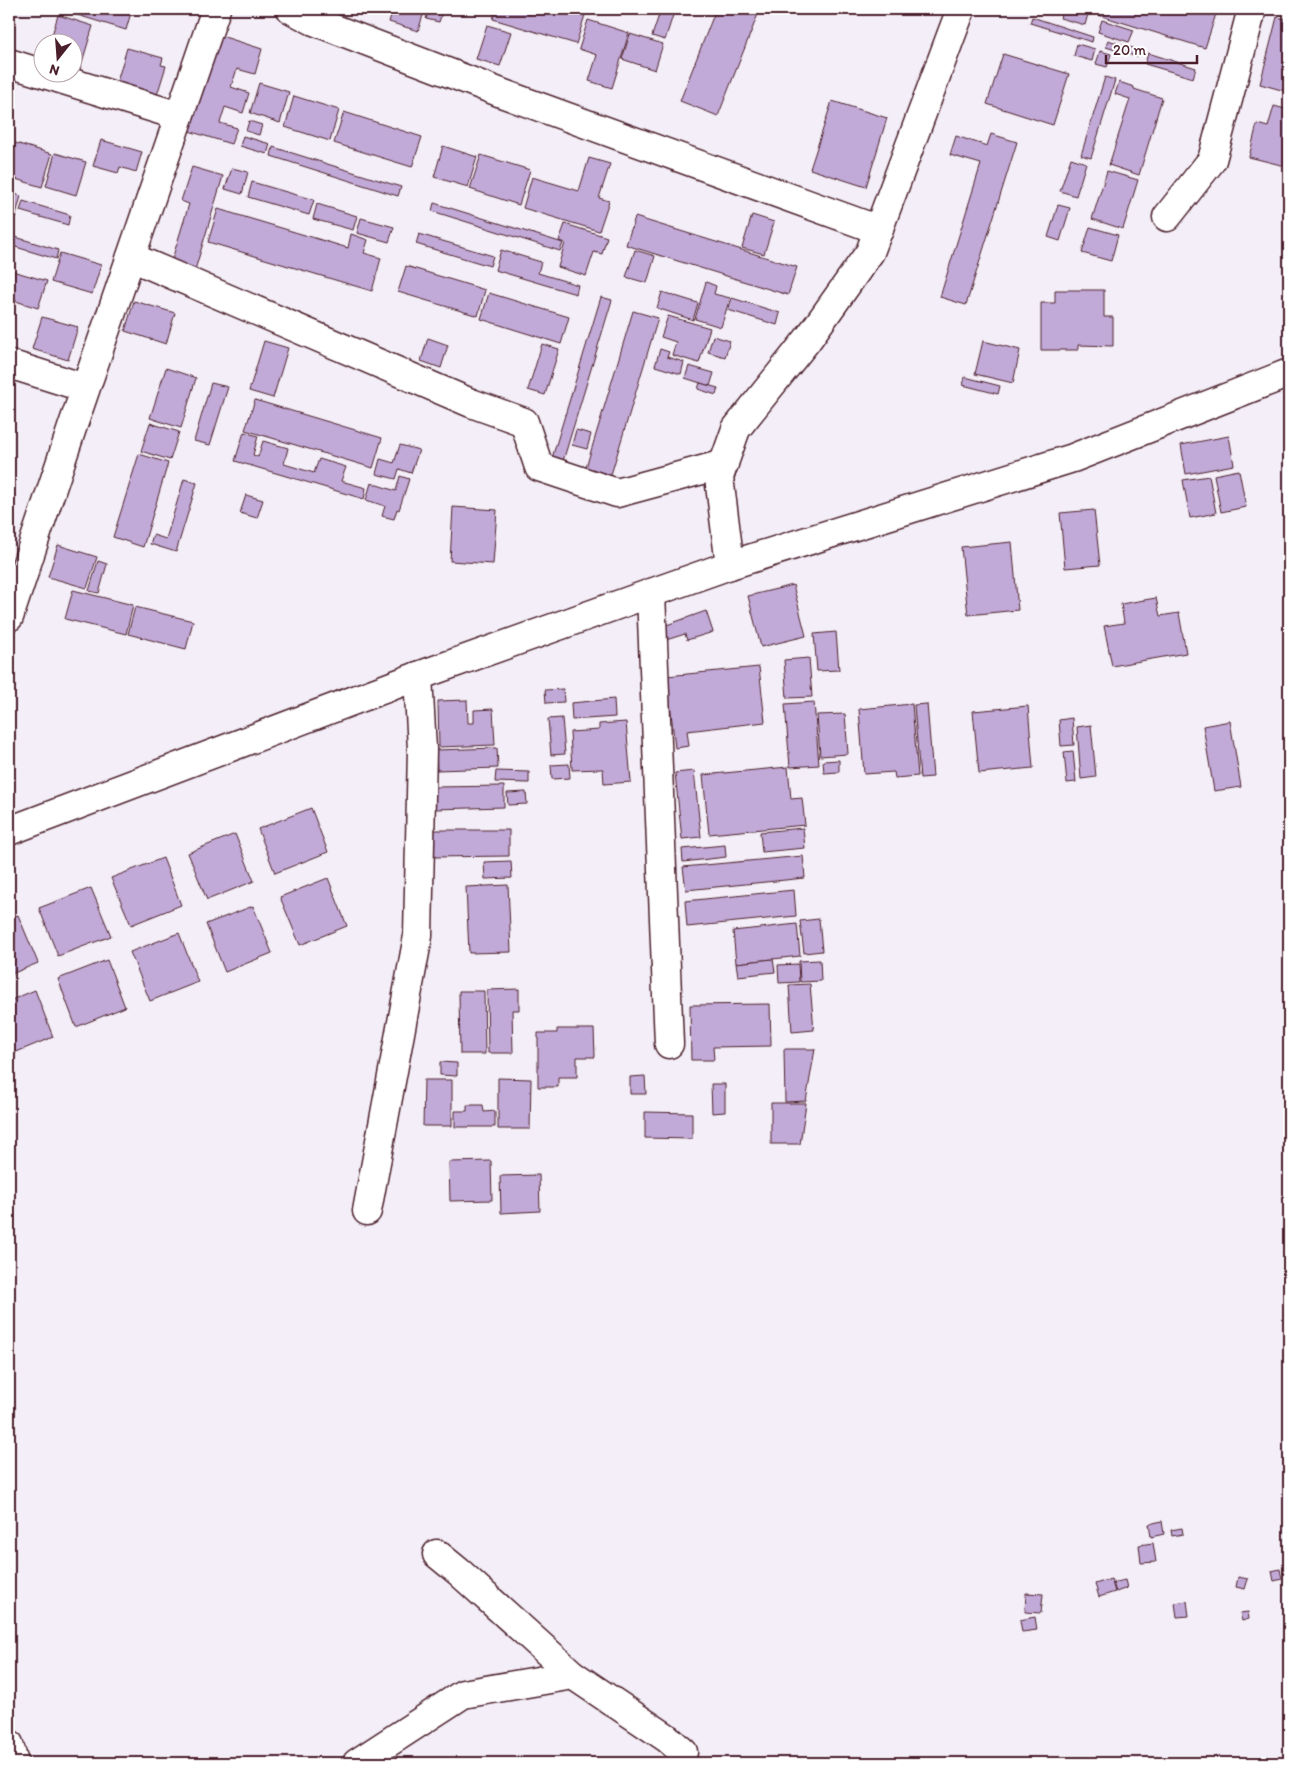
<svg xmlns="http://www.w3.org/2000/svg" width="1298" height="1772" viewBox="0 0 1298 1772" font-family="Itim,sans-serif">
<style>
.building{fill:#c2aad8;stroke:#4a1f2b}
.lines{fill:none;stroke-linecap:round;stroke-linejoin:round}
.minor-casing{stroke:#4a1f2b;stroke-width:31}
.minor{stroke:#fff;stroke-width:28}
</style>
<rect width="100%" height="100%" fill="#f3eef7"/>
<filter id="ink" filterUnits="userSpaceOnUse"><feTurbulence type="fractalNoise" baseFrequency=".02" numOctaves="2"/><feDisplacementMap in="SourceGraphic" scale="10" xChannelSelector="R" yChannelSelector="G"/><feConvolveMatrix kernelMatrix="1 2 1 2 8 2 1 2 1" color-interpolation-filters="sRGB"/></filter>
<g filter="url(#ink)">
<g class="building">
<path d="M58 9H132L126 30Z"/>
<path d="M162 9H183L181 15Z"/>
<path d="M393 9H425L418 31 389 22Z"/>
<path d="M429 9H443L439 22 426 19Z"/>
<path d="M496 9H565L585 15 576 44 493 19Z"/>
<path d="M639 9H664L674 12 665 40 652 36 659 15Z"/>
<path d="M716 9H760L718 116 680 101Z"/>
<path d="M1063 9H1071L1088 14 1085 25 1060 18Z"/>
<path d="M1079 9H1199L1216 14 1205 48Z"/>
<path d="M58 15 93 26 80 69 72 67V42H50Z"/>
<path d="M1032 17 1093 37 1092 42 1030 23Z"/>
<path d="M1277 17 1289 20V74L1285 91 1260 84Z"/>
<path d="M588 20 629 33 612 88 589 81 597 55 579 49Z"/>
<path d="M1102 20 1134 30 1129 42 1098 32Z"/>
<path d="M487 25 511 32 500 66 476 59Z"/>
<path d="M630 34 663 44 655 70 622 59Z"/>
<path d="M218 35 262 49 255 74 237 69 231 87 249 93 243 113 225 107 220 123 237 128 231 144 189 131Z"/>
<path d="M1108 40 1139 50 1137 57 1106 47Z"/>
<path d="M1077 44 1095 49 1092 61 1074 56Z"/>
<path d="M127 48 163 58 161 65 166 66 157 95 117 82Z"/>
<path d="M1100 51 1111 54 1107 67 1096 64Z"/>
<path d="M1148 53 1196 68 1193 78 1145 64Z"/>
<path d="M1003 54 1069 74 1053 125 987 104Z"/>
<path d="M1105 77 1115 80 1091 158 1081 155Z"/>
<path d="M1119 82 1134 87V89L1162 98 1139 175 1109 165 1130 99 1115 94Z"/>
<path d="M259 83 289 92 280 123 250 113Z"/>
<path d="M294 96 339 110 330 141 285 127Z"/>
<path d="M832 101 887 118 866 187 810 169Z"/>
<path d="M1274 106 1289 110V167L1249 157 1257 124 1268 127Z"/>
<path d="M344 112 422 137 412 167 334 143Z"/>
<path d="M249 121 262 125 259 135 246 131Z"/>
<path d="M991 134 1017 142 966 305 940 297 981 164 950 155 956 136 987 146Z"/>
<path d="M243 136 270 144 267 154 240 146Z"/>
<path d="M101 140 142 152 136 172 120 167 118 173 93 166Z"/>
<path d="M9 141 52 154 42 187 9 177Z"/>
<path d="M443 146 477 157 468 187 434 177Z"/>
<path d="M273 147 401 187 398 196 271 156Z"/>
<path d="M55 153 86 162 76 195 46 186Z"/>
<path d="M481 155 530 170 519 205 470 189Z"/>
<path d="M589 158 610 164 599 198 609 201 599 231 523 208 532 177 579 191Z"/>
<path d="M1071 158 1086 163 1076 196 1060 191Z"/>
<path d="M192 167 223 176 195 270 171 263 189 204 181 201Z"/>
<path d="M232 168 248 172 242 194 225 189Z"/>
<path d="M1107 171 1138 180 1123 229 1092 219Z"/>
<path d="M252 182 314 200 309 215 248 197Z"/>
<path d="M9 192 21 196 15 218 9 216Z"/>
<path d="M23 201 70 215 68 225 20 211Z"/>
<path d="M434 203 563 243 560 251 432 211Z"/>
<path d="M317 204 357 216 353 230 313 219Z"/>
<path d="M1058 205 1070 208 1060 241 1048 237Z"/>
<path d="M218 209 348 248 351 234 368 240 364 253 381 258 372 291 208 242Z"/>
<path d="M752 215 774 222 764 254 742 248Z"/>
<path d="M635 217 797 267 788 295 626 245Z"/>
<path d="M361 218 394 227 389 242 357 233Z"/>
<path d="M565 224 607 237 602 254 594 252 586 276 558 267 565 243 559 241Z"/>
<path d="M1090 227 1118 235 1111 261 1082 253Z"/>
<path d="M419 234 493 256 490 266 416 244Z"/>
<path d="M9 235 58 250 56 259 9 245Z"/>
<path d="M501 250 541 262 538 273 578 285 576 294 495 270Z"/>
<path d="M635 250 655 256 647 283 626 277Z"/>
<path d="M60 253 101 265 92 294 51 282Z"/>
<path d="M406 266 485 290 478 316 398 292Z"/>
<path d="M9 270 47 281 38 308 9 299Z"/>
<path d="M706 282 716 286 714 294 730 298 721 327 695 319Z"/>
<path d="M1055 290H1104V317H1113V346L1078 345V350H1041V303H1055Z"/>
<path d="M662 292 698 303 693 320 657 308Z"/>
<path d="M489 293 569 317 561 344 481 319Z"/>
<path d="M601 297 612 300 563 461 552 458Z"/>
<path d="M732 298 780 313 777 325 728 310Z"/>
<path d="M134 301 175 313 166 344 125 331Z"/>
<path d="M633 311 658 318 610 478 585 471Z"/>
<path d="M668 316 710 328 699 363 672 355 676 342 661 337Z"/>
<path d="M42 317 78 327 68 360 32 349Z"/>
<path d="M713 336 730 341 725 357 708 352Z"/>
<path d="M428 338 448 345 441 368 421 361Z"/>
<path d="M264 341 288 348 273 398 249 391Z"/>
<path d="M983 341 1020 350 1013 383 975 374Z"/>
<path d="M542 344 559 349 545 395 528 390Z"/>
<path d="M660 349 669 352 667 357 684 362 681 374 655 366Z"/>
<path d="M689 366 714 373 710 386 685 378Z"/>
<path d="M166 368 196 378 181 428 150 418Z"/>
<path d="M965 377 1000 386 998 394 963 385Z"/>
<path d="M211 383 228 387 210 445 194 441Z"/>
<path d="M700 383 718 388 716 395 698 389Z"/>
<path d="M255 400 382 438 373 468 245 430Z"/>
<path d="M150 423 179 432 170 460 141 451Z"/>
<path d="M576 430 591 434 587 449 572 445Z"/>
<path d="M244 432 258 436 253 455 258 457 263 441 288 448 284 464 314 473 319 459 346 467 341 481 366 488 364 499 235 461Z"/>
<path d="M1229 436 1234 465 1186 474 1181 445Z"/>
<path d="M400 445 419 450 411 473 399 469 396 479 376 474 380 459 394 463Z"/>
<path d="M139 454 168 463 143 547 113 537Z"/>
<path d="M1239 470 1246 507 1221 512 1214 475Z"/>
<path d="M400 476 409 479 399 510 397 509 394 519 382 516 385 506 366 500 371 483 396 491Z"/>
<path d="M1209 476 1216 513 1190 518 1183 480Z"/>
<path d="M184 479 197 483 176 552 150 544 153 535 166 539Z"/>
<path d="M246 495 263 500 257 518 240 513Z"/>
<path d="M453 507 497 510 493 564 450 561Z"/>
<path d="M1094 510 1100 565 1065 568 1060 513Z"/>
<path d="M1012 542 1018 610 968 615 961 547Z"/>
<path d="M58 545 97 557 87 588 48 577Z"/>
<path d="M98 561 107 564 99 593 89 591Z"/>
<path d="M793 585 806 636 761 647 748 596Z"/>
<path d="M73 590 133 605 126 634 65 619Z"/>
<path d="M1156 598 1160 616 1179 613 1186 653 1112 666 1104 626 1124 623 1121 604Z"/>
<path d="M135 607 193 621 186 649 128 634Z"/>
<path d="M706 611 713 632 687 640 685 634 666 640 661 627Z"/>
<path d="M836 632 839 670 817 671 814 634Z"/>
<path d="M809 658 812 697 787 698 784 660Z"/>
<path d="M759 667 765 722 687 731 689 746 675 748 667 676Z"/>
<path d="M563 689 564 702 546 703 545 690Z"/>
<path d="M1289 689V703L1285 702Z"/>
<path d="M614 699 615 717 572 720 571 703Z"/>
<path d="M467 700 468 723H474V710L493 709 495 745 439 747 438 701Z"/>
<path d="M814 702 819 765 790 767 785 704Z"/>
<path d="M912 704 918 776 895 778 894 772 864 774 859 709Z"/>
<path d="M927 704 933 777 920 778 914 705Z"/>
<path d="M1028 706 1033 768 979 773 973 711Z"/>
<path d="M845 714 848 754 820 756 817 715Z"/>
<path d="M562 718 565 754 551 755 548 719Z"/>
<path d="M1072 718 1074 745 1061 746 1059 720Z"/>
<path d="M1230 721 1241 787 1214 791 1203 726Z"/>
<path d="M626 722 631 782 604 784 603 769 572 770 570 732 599 730V724Z"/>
<path d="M1091 725 1096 777 1081 779 1077 727Z"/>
<path d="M497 748 498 768 437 770 436 750Z"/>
<path d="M1073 751 1076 782 1067 783 1064 752Z"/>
<path d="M839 760V772L824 773 823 761Z"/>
<path d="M569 764 570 778 552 779 551 765Z"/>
<path d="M788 767 791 799 802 798 805 825 709 834 703 775Z"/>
<path d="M496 771 529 772V783L495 782Z"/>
<path d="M694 771 701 837 682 839 675 773Z"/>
<path d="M504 786V807L435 809V787Z"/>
<path d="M526 792 527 804 508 805 507 793Z"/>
<path d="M311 808 328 852 275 873 258 829Z"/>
<path d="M803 828 805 848 762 852 760 832Z"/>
<path d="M433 830H509V856L433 857Z"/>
<path d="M235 834 254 881 207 900 188 853Z"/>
<path d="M725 845 726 857 683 862 682 849Z"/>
<path d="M803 856 805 878 686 890 683 867Z"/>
<path d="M163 858 181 905 131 925 111 878Z"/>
<path d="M511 861 512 878 485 879 484 862Z"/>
<path d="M328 878 347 926 300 945 280 897Z"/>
<path d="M508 885 511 952 469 953 466 887Z"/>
<path d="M91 888 111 936 58 956 39 908Z"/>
<path d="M794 890 796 916 687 927 685 901Z"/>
<path d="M253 906 272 953 225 972 206 924Z"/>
<path d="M18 915 38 963 9 975V918Z"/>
<path d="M819 919 822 951 804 953 800 921Z"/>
<path d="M797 924 800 956 736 963 733 931Z"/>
<path d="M179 933 198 982 150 1001 130 952Z"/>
<path d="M773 959 775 972 738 976 736 963Z"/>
<path d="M107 960 125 1007 76 1027 58 979Z"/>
<path d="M820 960 821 981 800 982 799 961Z"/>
<path d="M798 964 799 982 779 983 778 965Z"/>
<path d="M810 984 814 1030 792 1032 789 985Z"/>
<path d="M519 989V1010H512L513 1053H488L487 990Z"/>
<path d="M35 990 53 1037 9 1055V1001Z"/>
<path d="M459 991H484L485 1054H460Z"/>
<path d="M770 1004 771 1046 713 1047 714 1060H691L690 1005Z"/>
<path d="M557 1029H594L595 1057H577V1077H558V1087H538V1033H557Z"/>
<path d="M784 1049H815L806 1101 785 1102Z"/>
<path d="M440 1062 457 1063V1076L440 1075Z"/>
<path d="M645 1076 646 1094H630V1077Z"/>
<path d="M498 1078 531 1079 530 1129H498Z"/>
<path d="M424 1080H452V1126H423Z"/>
<path d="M711 1084H725V1112L712 1113Z"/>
<path d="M771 1103H806L800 1144H771Z"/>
<path d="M467 1105H483L484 1112 495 1111V1127H455V1111H467Z"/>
<path d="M645 1112 692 1113V1139L645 1138Z"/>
<path d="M491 1161 492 1200 450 1201 449 1162Z"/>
<path d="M539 1175 540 1211 501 1213 500 1176Z"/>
<path d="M1162 1521 1164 1534 1151 1537 1149 1524Z"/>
<path d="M1182 1528 1183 1534 1172 1536 1171 1530Z"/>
<path d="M1153 1543 1156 1562 1141 1563 1139 1545Z"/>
<path d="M1280 1569 1282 1579 1274 1581 1272 1571Z"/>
<path d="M1238 1577 1248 1579 1245 1589 1236 1587Z"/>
<path d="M1111 1579 1115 1592 1099 1597 1095 1584Z"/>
<path d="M1125 1580 1127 1588 1116 1592 1113 1583Z"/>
<path d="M1026 1593 1043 1594 1041 1613 1025 1612Z"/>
<path d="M1187 1601 1189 1616 1177 1617 1175 1603Z"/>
<path d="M1248 1612 1249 1619 1242 1621 1240 1613Z"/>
<path d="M1035 1617 1037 1630 1022 1632 1020 1620Z"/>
</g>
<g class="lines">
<defs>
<g id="minor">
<path d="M291 9 314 21 504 94 879 230"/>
<path d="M9 63 179 116"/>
<path d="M1167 217 1212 160 1252 9"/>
<path d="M131 257 471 403 524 422 539 467 617 493 724 464"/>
<path d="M9 364 85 388"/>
<path d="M730 565 719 477 736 429 808 339 870 252 961 9"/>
<path d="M651 593 669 1044"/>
<path d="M9 617 72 428 216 9"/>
<path d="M9 831 418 676 651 593 730 565 1073 458 1289 373"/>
<path d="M367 1211 418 936 422 749 418 676"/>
<path d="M437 1554 459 1572 573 1675"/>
<path d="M9 1744 14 1763"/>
<path d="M357 1763 463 1694 573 1675 667 1738 683 1752"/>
</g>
</defs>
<use href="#minor" class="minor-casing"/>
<use href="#minor" class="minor"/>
</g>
</g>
<rect width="1298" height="1772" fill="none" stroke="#fff" stroke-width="30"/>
<rect x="15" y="15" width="1268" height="1742" fill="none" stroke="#4a1f2b" stroke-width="2" filter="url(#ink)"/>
<g transform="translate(58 58) rotate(197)"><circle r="24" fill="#ffffff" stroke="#b7a5aa"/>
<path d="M0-4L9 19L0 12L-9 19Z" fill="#4a1f2b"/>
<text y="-8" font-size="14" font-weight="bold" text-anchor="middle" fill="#4a1f2b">N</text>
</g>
<path d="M1106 55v8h91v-8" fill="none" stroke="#4a1f2b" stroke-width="2.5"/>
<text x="1113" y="55" font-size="15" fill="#4a1f2b" stroke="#ffffff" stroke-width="4" paint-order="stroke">20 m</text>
</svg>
